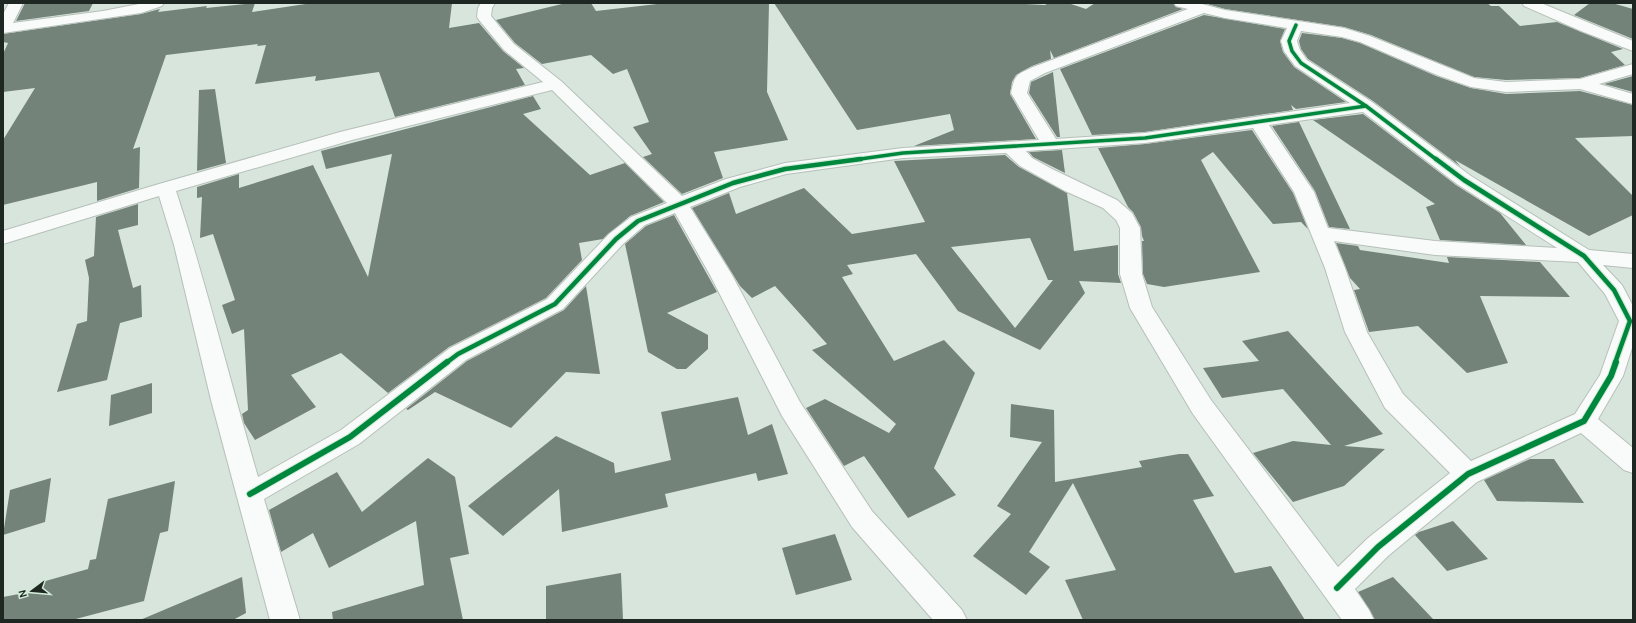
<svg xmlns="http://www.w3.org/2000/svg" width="1636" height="623" viewBox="0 0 1636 623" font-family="Karla,sans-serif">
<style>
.building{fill:#738379;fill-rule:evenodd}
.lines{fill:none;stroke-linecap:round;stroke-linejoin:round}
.minor-casing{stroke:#b6c0b9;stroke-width:2}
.minor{fill:#f9fbfa;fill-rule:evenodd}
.cycleway-far2-casing{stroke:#d2ebd9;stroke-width:5.5}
.cycleway-far1-casing{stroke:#d2ebd9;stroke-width:7}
.cycleway-casing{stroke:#d2ebd9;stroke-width:8}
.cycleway-far2{stroke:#00873e;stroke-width:3.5}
.cycleway-far1{stroke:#00873e;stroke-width:4.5}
.cycleway{stroke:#00873e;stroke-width:6}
</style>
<rect width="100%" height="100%" fill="#d8e5dc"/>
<g class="building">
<path d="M25 3H93L89 11 16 21Z"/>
<path d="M255 3 252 12 312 3H452L449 28 479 23 503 51 524 68 516 69 525 85 395 117 379 72 315 81 316 76 255 84 266 45 257 46 258 44 166 55 133 149 140 147 139 188 97 201V182L3 205V140L35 88 3 92V54L8 43 3 42V34L141 14 156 10 160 9 158 12 207 6 206 8Z"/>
<path d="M566 3H591L596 11 666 3H769L767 92 788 140 714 152 723 178 682 194 643 157 652 154 633 127 649 122 627 69 613 74 591 55 542 64 515 43 496 20Z"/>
<path d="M774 3H1004L1045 5 1048 3H1068L1086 9 1095 3H1173L1176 7 1183 9 1054 58 1050 50 1051 59 1032 66 1016 75 1012 82 1010 94 1036 139 914 146 954 130 950 114 857 130Z"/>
<path d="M1204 3H1487L1491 6H1499L1520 26 1557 22 1623 49 1611 52 1625 65 1580 78 1506 80 1474 77 1371 35 1344 27 1225 9Z"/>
<path d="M1590 3H1612L1633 9V39L1574 15Z"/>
<path d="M1204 15 1285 29 1280 41 1283 52 1294 67 1346 102 1296 109 1291 105 1293 110 1145 132 1092 135 1060 69Z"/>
<path d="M1302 33 1342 38 1360 43 1436 76 1471 88 1506 94 1580 91 1633 105V136L1575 138 1633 196V215L1589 236 1455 160 1460 166 1373 101 1308 59 1301 49 1299 41Z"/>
<path d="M1053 72 1060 137H1057L1029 93 1031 82Z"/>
<path d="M1633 76V92L1604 84Z"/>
<path d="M215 89 226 163 197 171 199 90Z"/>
<path d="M533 96 541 109 523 114 590 175 625 163 664 202 630 216 603 239 579 243 582 260 546 298 449 347 388 393 341 353 291 375 316 407 255 440 244 423 242 414 248 410 244 329 232 334 222 305 235 300 213 234 200 238 202 197 197 198V187L239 174V188L313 165 368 277 392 154 326 169 321 151Z"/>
<path d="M1363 114 1456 185 1500 213 1526 245 1440 240 1426 207 1435 204 1313 120Z"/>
<path d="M1299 122 1350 229 1329 227 1315 191 1272 126Z"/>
<path d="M1252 130 1293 193 1308 229 1301 222 1273 224 1213 152 1201 160 1260 272 1164 287 1147 284 1143 274 1142 241H1144L1142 236 1141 227 1133 212 1128 207 1098 148 1145 144Z"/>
<path d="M1062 150 1065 173 1033 157 1029 152Z"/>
<path d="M1005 155 1019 167 1067 193 1074 251 1118 245V274L1121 283 1079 281 1085 293 1040 350 958 311 916 254 847 265 853 274 842 277 894 361 944 340 975 373 934 468 956 495 908 518 864 456 844 466 806 408 825 399 889 433 896 424 812 350 827 344 775 286 752 298 740 286 692 208 729 193 736 214 804 188 852 234 925 222 894 161ZM1030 238 1048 280H1053L1015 328 951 247Z"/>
<path d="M138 204V225L118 230 133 288 141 285 142 317 120 323 107 380 57 392 77 324 87 321 89 278 85 260 94 256 96 217Z"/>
<path d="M674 215 717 292 667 313 708 335V349L686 369H677L648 352 625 244 646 226Z"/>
<path d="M1336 243 1358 246 1360 250 1449 263 1447 257 1540 262 1570 297 1480 296 1508 363 1467 373 1418 326 1369 332 1354 290 1360 289 1350 278Z"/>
<path d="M586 286 600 374 566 372 511 428 435 392 408 410 406 409 467 361 564 310Z"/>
<path d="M1288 331 1383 434 1344 446 1385 449 1344 486 1293 502 1253 453 1293 441 1331 445 1283 389 1222 398 1203 368 1259 361 1242 341Z"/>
<path d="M152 383V413L109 426 111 395Z"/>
<path d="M738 397 748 435 772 424 788 474 758 481 756 473 665 494 668 507 562 532 559 489 503 536 468 506 556 436 614 463 615 473 671 460 661 412Z"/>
<path d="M1011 404 1054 410 1055 482 1142 467 1139 461 1179 454H1188L1214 496 1193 500 1235 573 1271 566 1305 620H1083L1065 580 1116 570 1073 483 1029 552 1050 567 1026 595 973 556 1011 514 997 506 1042 442 1010 437Z"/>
<path d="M428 458 455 477 469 554 450 558 463 620H333L332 612 424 585 416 521 329 568 313 533 281 552 269 510 337 472 362 512Z"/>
<path d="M1530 459H1554L1584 503 1497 501 1484 480Z"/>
<path d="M51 478 45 522 3 535 10 490Z"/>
<path d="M175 481 168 531 160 533 144 601 72 620H3V597L40 590 42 582 88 569 90 560 96 559 108 499Z"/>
<path d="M1453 521 1488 559 1447 571 1415 535 1419 532Z"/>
<path d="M835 534 852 580 796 595 782 548Z"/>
<path d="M621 573 623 620H546V586Z"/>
<path d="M242 577 246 613 233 620H140Z"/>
<path d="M1393 577 1434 620H1375L1358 592Z"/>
</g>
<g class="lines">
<defs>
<g id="minor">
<path d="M9 3H23L13 23 103 11 144 3H164L162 6 141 13 3 33V14Z"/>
<path d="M481 3H495L492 8 491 16 514 44 561 81 682 196 726 179 785 163 903 148 1039 140 1011 93C1015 74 1016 75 1033 67L1188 9 1176 6 1174 3H1198L1225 10 1344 28 1370 36 1474 78 1506 82 1580 79 1633 64V74L1599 84 1633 94V104L1580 89 1506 92 1471 87 1437 75 1360 42 1342 37 1301 31 1297 41 1300 50 1307 60 1372 102 1471 176 1589 250 1633 254V268L1603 265 1622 285 1633 306V345L1623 376 1598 419 1633 448V473L1624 470 1581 433 1477 482 1388 556 1355 589 1369 610 1374 620H1342L1193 414 1130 308 1120 274V228L1116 220 1103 208 1065 191 1020 166 1006 153 903 158 786 174 740 187 690 207 732 275 800 402 872 511 962 610 967 620H933L852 527 782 416 710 275 675 213 645 225 623 244 563 309 466 360 359 444 264 499 300 620H270L211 400 174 245 159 196 3 244V231L159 184 340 132 543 82 504 50 479 20 477 17 478 8ZM1204 13 1225 18 1287 28 1281 41 1284 51 1295 66 1350 103 1145 133 1056 139 1027 93 1030 81 1045 73ZM552 90 667 203 631 217 609 234 547 299 450 348 341 430 258 477C230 382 207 285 176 191L352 140ZM1363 112 1457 184 1557 248 1435 241 1328 228 1314 192 1269 125ZM1253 128 1294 192 1325 268 1345 332 1385 408 1450 473 1368 538 1338 567 1211 400 1152 307 1142 274 1140 228 1132 213 1117 200 1052 169 1032 158 1026 151 1145 143ZM1334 241 1435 255 1578 262 1605 294 1619 321 1600 375 1575 414 1471 461 1403 394 1367 332 1345 268Z"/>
<path d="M1522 3H1541L1633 41V51L1581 31 1524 6Z"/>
</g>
</defs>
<use href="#minor" class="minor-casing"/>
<use href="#minor" class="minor"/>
<defs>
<g id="cycleway-far2">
<path d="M1296 25 1289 41 1292 51 1301 63 1366 106 1437 160"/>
<path d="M853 160 903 153 1145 138 1366 106"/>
</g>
<g id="cycleway-far1">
<path d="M1436 159 1464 180 1584 256 1614 290 1630 321 1615 363"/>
<path d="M446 363 458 354 555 304 616 239 638 221 733 183 785 169 861 159"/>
</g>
<g id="cycleway">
<path d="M250 494 350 437 447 362"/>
<path d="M1337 588 1378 547 1468 474 1584 421 1611 376 1616 362"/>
</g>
</defs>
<use href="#cycleway-far2" class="cycleway-far2-casing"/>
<use href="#cycleway-far1" class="cycleway-far1-casing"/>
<use href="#cycleway" class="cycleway-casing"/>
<use href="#cycleway-far2" class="cycleway-far2"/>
<use href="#cycleway-far1" class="cycleway-far1"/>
<use href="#cycleway" class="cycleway"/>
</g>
<rect width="1636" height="623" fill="none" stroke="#1e2721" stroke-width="8"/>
<g transform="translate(32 591) rotate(254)" stroke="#d2ebd9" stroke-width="3" paint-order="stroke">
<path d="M0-3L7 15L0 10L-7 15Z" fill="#1e2721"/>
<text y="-6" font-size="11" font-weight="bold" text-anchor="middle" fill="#1e2721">N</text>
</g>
</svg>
